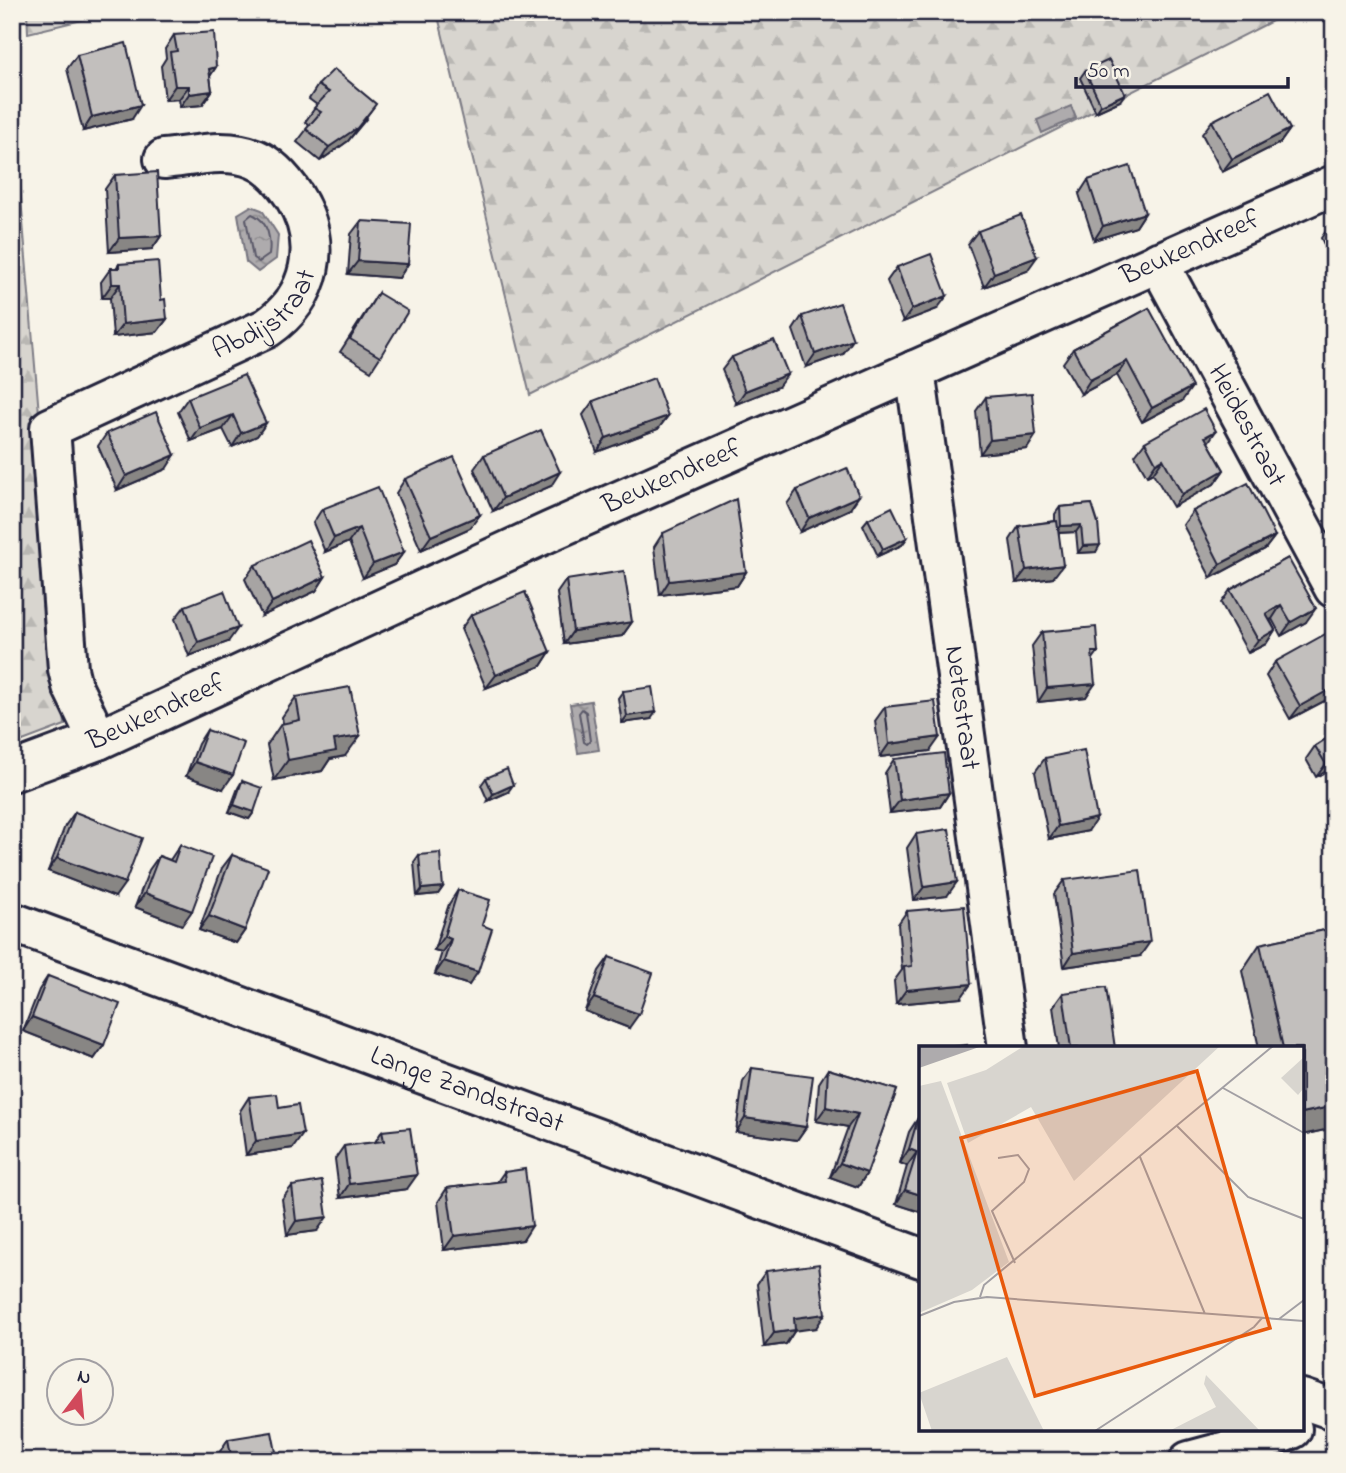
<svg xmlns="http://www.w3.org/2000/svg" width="1346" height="1473" viewBox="0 0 1346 1473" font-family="'Indie Flower',sans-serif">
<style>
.forest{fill:url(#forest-firs);stroke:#7d7c85;stroke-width:2}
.water{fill:url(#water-ripples);stroke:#76747f;stroke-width:2}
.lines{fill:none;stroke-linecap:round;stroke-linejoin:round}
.shore{stroke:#5a5969;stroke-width:2}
.minor-casing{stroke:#22223b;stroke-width:44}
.minor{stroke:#f7f3e8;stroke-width:38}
.wall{fill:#a7a4a3;stroke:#22223b;stroke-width:2}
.shaded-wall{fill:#888684;stroke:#22223b;stroke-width:2}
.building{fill:#c2bfbd;stroke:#22223b;stroke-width:2}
.labels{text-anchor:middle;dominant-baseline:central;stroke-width:7;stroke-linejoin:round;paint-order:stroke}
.street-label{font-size:28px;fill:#22223b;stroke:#f7f3e8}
.inset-road{fill:none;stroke:#a29fa3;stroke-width:2}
.view{fill:#e8590c;fill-opacity:0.15;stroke:#e8590c;stroke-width:3.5}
.inset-edge{fill:none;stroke:#22223b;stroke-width:3.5}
</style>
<defs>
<pattern id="forest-firs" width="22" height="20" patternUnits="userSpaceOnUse" patternTransform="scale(1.75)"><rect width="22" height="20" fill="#d8d5cf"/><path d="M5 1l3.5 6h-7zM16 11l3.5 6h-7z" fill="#b9b7b3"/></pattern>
<pattern id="water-ripples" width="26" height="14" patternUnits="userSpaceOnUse" patternTransform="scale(1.75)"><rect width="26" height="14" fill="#aeabad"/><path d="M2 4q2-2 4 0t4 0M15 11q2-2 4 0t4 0" fill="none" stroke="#8d8b8e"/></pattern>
</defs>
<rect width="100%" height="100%" fill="#f7f3e8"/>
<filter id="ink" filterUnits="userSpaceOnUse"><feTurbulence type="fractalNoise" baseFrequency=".0143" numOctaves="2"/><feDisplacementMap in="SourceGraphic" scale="14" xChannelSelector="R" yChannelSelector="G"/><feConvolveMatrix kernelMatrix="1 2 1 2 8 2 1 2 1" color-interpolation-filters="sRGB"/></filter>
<g filter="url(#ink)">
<g class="forest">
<path d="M27 12H115L28 33Z"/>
<path d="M437 12H1290L530 395Z"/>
<path d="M12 90 65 725 12 745Z"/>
</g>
<g class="water">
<path d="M1071 106 1076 118 1042 133 1037 120Z"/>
<path d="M251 206 262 210 278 235 276 259 258 272 246 262 238 214Z"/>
<path d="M591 701 599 750 578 753 570 704Z"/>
</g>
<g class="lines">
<g class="shore">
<path d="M252 214C269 221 271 240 269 255L259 262 253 258 246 219Z"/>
<path d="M582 709 586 712 590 741 587 744 584 742 579 713Z"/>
</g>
<defs>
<g id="minor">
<path id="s1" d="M1158 262 1334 588"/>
<path id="s2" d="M915 370 1008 1048"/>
<path id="s3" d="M98 740 72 686 68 669 50 428 267 328C312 297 324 243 294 196 284 181 271 166 255 159 226 147 194 156 164 159"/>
<path id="s4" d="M12 772 98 740 551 531 1334 185"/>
<path id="s5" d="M12 922 921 1258"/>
<path d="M1302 1399 1334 1410"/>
<path d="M1189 1461 1260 1442 1292 1429"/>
</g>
</defs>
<use href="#minor" class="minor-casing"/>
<use href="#minor" class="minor"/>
</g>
<g class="wall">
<path d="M174 35 216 67 210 76 212 91 202 105 180 107 179 99 165 100 161 66 166 58 165 49Z"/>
<path d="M77 55 132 119 83 131 67 69Z"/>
<path d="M1085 71 1120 101 1096 112 1080 78Z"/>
<path d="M318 85 367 118 348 141 320 161 297 142 310 125 305 122 317 105 309 99Z"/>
<path d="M1212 121 1290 129 1280 143 1222 172 1202 134Z"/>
<path d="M115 175 161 236 152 249 109 252 105 189Z"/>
<path d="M1088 180 1145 213 1136 227 1094 240 1079 194Z"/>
<path d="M361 221 408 264 399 278 348 274 351 234Z"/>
<path d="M1334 223V265L1321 238 1331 224Z"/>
<path d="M978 231 1027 271 984 287 968 244Z"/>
<path d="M119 264 161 300 167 319 157 332 113 337 110 298H102L101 282 111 268H116Z"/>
<path d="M897 267 937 309 903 322 887 281Z"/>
<path d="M378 293 380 357 371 371 340 352Z"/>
<path d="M1149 308 1182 401 1142 422 1117 375 1081 394 1063 363 1073 349Z"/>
<path d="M802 316 843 354 806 367 793 330Z"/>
<path d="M732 357 778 387 736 404 722 370Z"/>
<path d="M986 397 1027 449 980 454 976 411Z"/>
<path d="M188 398 266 423 257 436 232 447 223 429 191 441 178 412Z"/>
<path d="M593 401 668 416 658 429 597 452 583 415Z"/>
<path d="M107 433 166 469 117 490 98 446Z"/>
<path d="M1145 442H1208L1224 470 1214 484 1173 507 1153 473 1147 476 1135 455Z"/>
<path d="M484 455 551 486 493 511 474 469Z"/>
<path d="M405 479 470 528 421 550 396 493Z"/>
<path d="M797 490 850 509 800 532 787 504Z"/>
<path d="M1092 504 1096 552 1078 553 1076 532 1059 533 1053 578 1016 583 1010 540 1019 526 1055 521V514L1060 507Z"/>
<path d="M322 509 404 552 394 565 363 578 349 542 325 552 313 523Z"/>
<path d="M1193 511 1275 536 1265 549 1211 578 1183 525Z"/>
<path d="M868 519 907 538 902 545 878 556 863 525Z"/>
<path d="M663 533 746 572 737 586 660 595 654 547Z"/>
<path d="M1288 558 1306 622 1281 636 1272 619 1270 620 1275 630 1266 644 1248 653 1221 603 1230 590Z"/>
<path d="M255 565 325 577 316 591 262 616 245 579Z"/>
<path d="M566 580 632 622 622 636 564 644 557 593Z"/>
<path d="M185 606 228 642 189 656 175 619Z"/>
<path d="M471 615 550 652 541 666 486 688 461 629Z"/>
<path d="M1042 632 1098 652 1093 659 1086 697 1038 702 1032 646Z"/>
<path d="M1275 662 1334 696 1290 719 1266 676Z"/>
<path d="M623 691 651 719 622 723 618 698Z"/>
<path d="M296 697 345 756 330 759 322 771 274 780 267 745 281 724H283L282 717Z"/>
<path d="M885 707 930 751 880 757 875 721Z"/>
<path d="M207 730 223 789 186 776 198 744Z"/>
<path d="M1334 734V775L1330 769 1316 777 1306 759 1315 746Z"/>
<path d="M1045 758 1088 831 1049 839 1035 772Z"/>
<path d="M894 759 949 793 940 807 890 813 885 773Z"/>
<path d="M486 778 508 792 488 801 481 785Z"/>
<path d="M242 781 254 812 249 819 229 812 238 788Z"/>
<path d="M75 812 115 897 48 871 65 826Z"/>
<path d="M916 834 947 896 914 900 907 848Z"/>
<path d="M180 845 182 925 135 907 149 870 159 856 170 860Z"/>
<path d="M232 855 245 930 236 943 199 930 222 868Z"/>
<path d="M419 855 443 887 438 894 417 896 414 862Z"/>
<path d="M1064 880 1140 956 1064 967 1054 894Z"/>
<path d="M458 890 482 925 469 985 435 974 442 952 434 950 449 904Z"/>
<path d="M907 911 961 998 896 1004 894 981 902 970 898 924Z"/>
<path d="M1334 928V1128L1302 1135V1048H1259L1242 971 1260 944Z"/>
<path d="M609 957 629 1028 585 1011 599 971Z"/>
<path d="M48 976 104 1045 94 1059 23 1031 39 990Z"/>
<path d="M1063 993 1115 1048H1059L1053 1007Z"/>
<path d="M752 1068 806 1127 797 1140 736 1132 743 1081Z"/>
<path d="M828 1069 897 1090 867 1173 858 1187 830 1177 848 1127 816 1121 819 1083Z"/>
<path d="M249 1097 279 1108 293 1148 246 1155 240 1111Z"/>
<path d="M918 1118 921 1212 896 1204 907 1166 900 1163 909 1132Z"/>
<path d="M382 1131 407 1189 340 1198 335 1159 344 1146 375 1142Z"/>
<path d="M504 1172 523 1240 444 1250 438 1202 447 1188 497 1182Z"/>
<path d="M292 1186 317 1231 287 1235 282 1199Z"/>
<path d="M766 1271 816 1328 795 1330 786 1344 764 1347 757 1284Z"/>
<path d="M228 1439 274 1461H220L219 1453Z"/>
</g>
<g class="shaded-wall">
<path d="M216 67 207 81 209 69Z"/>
<path d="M175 86H189L179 99 165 100Z"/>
<path d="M212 91 202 105 180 107 189 94Z"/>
<path d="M1125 94 1120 101 1096 112 1101 105Z"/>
<path d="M376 104 348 141 320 161 329 147Z"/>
<path d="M141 105 132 119 83 131 92 117Z"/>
<path d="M1290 129 1280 143 1222 172 1232 159Z"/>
<path d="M1145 213 1136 227 1094 240 1103 226Z"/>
<path d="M161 236 152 249 109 252 119 238Z"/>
<path d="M1037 257 1027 271 984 287 994 273Z"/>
<path d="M358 261 408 264 399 278 348 274Z"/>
<path d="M112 284H120L110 298H102Z"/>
<path d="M947 296 937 309 903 322 912 309Z"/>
<path d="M167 319 157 332 113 337 123 324Z"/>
<path d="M853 340 843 354 806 367 815 354Z"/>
<path d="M1127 361 1117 375 1081 394 1090 380Z"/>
<path d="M788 374 778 387 736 404 745 391Z"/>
<path d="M1192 387 1182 401 1142 422 1152 408Z"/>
<path d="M233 415 223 429 191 441 200 428Z"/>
<path d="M668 416 658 429 597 452 606 438Z"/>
<path d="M266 423 257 436 232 447 241 433Z"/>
<path d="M1216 431 1207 444 1205 437Z"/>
<path d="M1036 435 1027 449 980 454 990 440Z"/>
<path d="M175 455 166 469 117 490 126 476Z"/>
<path d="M1163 459 1153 473 1147 476 1156 463Z"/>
<path d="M1224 470 1214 484 1173 507 1182 494Z"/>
<path d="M560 472 551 486 493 511 503 498Z"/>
<path d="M859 496 850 509 800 532 809 518Z"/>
<path d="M480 515 470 528 421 550 431 536Z"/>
<path d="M1081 525 1076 532 1056 533 1061 526Z"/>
<path d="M359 528 349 542 325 552 334 538Z"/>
<path d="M1275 536 1265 549 1211 578 1220 564Z"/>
<path d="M907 538 902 545 878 556 883 549Z"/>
<path d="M1100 545 1096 552 1078 553 1083 546Z"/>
<path d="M404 552 394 565 363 578 373 564Z"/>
<path d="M1063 565 1053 578 1016 583 1026 570Z"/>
<path d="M746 572 737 586 660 595 669 581Z"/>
<path d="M325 577 316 591 262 616 272 602Z"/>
<path d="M1281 605 1272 619 1257 627 1266 614Z"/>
<path d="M1316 608 1306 622 1281 636 1291 622Z"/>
<path d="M632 622 622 636 564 644 573 631Z"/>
<path d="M238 628 228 642 189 656 198 642Z"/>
<path d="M1275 630 1266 644 1248 653 1258 640Z"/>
<path d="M550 652 541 666 486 688 496 675Z"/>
<path d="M1095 684 1086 697 1038 702 1047 688Z"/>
<path d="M1334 687V696L1290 719 1300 706Z"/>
<path d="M656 712 651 719 622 723 627 716Z"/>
<path d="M360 736 345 756 330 759 322 771 274 780 288 760 334 740Z"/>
<path d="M940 737 930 751 880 757 889 744Z"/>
<path d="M1334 759V764L1330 769 1316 777 1326 764Z"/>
<path d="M195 762 233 775 223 789 186 776Z"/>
<path d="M513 785 508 792 488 801 493 794Z"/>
<path d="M949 793 940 807 890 813 900 800Z"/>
<path d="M234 805 254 812 249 819 229 812Z"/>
<path d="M1097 818 1088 831 1049 839 1058 826Z"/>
<path d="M57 858 125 883 115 897 48 871Z"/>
<path d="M957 882 947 896 914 900 924 887Z"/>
<path d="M443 887 438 894 417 896 422 889Z"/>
<path d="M145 893 192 911 182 925 135 907Z"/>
<path d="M209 916 245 930 236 943 199 930Z"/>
<path d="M444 936 451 939 442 952 434 950Z"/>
<path d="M1150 942 1140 956 1064 967 1073 953Z"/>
<path d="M444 961 478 972 469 985 435 974Z"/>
<path d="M971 984 961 998 896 1004 906 990Z"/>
<path d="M594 998 639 1014 629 1028 585 1011Z"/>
<path d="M32 1017 104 1045 94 1059 23 1031Z"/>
<path d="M1334 1106V1128L1302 1135V1113Z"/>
<path d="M826 1107 858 1114 848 1127 816 1121Z"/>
<path d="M745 1118 806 1127 797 1140 736 1132Z"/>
<path d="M303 1134 293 1148 246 1155 256 1141Z"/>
<path d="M909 1149 917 1152 907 1166 900 1163Z"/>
<path d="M840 1163 867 1173 858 1187 830 1177Z"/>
<path d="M417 1175 407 1189 340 1198 349 1184Z"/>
<path d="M905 1190 921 1195V1212L896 1204Z"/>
<path d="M327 1217 317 1231 287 1235 296 1221Z"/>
<path d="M532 1226 523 1240 444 1250 454 1236Z"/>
<path d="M825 1314 816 1328 785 1332 794 1318Z"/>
<path d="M795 1330 786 1344 764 1347 774 1333Z"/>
<path d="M277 1457 274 1461H253Z"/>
</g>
<g class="building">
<path d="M214 32 216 67 209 69 212 91 189 94V86H175L170 52 177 51 174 35Z"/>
<path d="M126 43 141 105 92 117 77 55Z"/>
<path d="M1109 60 1125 94 1101 105 1085 71Z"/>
<path d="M334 69 376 104 357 128 329 147 306 129 321 112 314 108 329 92 318 85Z"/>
<path d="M1270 91 1290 129 1232 159 1212 121Z"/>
<path d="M1130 166 1145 213 1103 226 1088 180Z"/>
<path d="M157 172 161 236 119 238 115 175Z"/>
<path d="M1021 215 1037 257 994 273 978 231Z"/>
<path d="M361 221 411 224 408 264 358 261Z"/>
<path d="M931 254 947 296 912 309 897 267Z"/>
<path d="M158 261 161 300 165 299 167 319 123 324 120 284H112L111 268H119V264Z"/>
<path d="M378 293 408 311 380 357 350 339Z"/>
<path d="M840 303 853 340 815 354 802 316Z"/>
<path d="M1149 308 1192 387 1152 408 1127 361 1090 380 1073 349Z"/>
<path d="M774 340 788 374 745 391 732 357Z"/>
<path d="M244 375 266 423 241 433 233 415 200 428 188 398Z"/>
<path d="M654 378 668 416 606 438 593 401Z"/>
<path d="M1032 393 1036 435 990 440 986 397Z"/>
<path d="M1204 409 1216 431 1205 437 1224 470 1182 494 1163 459 1156 463 1145 442Z"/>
<path d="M156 412 175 455 126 476 107 433Z"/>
<path d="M541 430 560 472 503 498 484 455Z"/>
<path d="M454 457 480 515 431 536 405 479Z"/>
<path d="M847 468 859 496 809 518 797 490Z"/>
<path d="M1248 483 1275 536 1220 564 1193 511Z"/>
<path d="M378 487 404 552 373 564 359 528 334 538 322 509Z"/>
<path d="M736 499 746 572 669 581 663 533Z"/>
<path d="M1092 504 1098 523 1100 545 1083 546 1081 525 1061 526 1060 507Z"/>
<path d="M892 507 907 538 883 549 868 519Z"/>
<path d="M1057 521 1063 565 1026 570 1019 526Z"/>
<path d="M308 540 325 577 272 602 255 565Z"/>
<path d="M1288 558 1316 608 1291 622 1281 605 1266 614 1275 630 1258 640 1230 590Z"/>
<path d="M624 571 632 622 573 631 566 580Z"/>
<path d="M224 591 238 628 198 642 185 606Z"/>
<path d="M525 592 550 652 496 675 471 615Z"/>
<path d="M1096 627 1098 652H1092L1095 684 1047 688 1042 632Z"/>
<path d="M1329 632 1334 640V687L1300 706 1275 662Z"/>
<path d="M350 687 360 736 334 740 336 751 288 760 281 724 300 720 296 697Z"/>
<path d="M652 687 656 712 627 716 623 691Z"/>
<path d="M935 701 940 737 889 744 885 707Z"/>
<path d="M207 730 244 743 233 775 195 762Z"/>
<path d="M1334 734V759L1326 764 1315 746Z"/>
<path d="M1084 750 1097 818 1058 826 1045 758Z"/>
<path d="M944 753 949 793 900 800 894 759Z"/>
<path d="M507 769 513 785 493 794 486 778Z"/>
<path d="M242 781 262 788 254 812 234 805Z"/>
<path d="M75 812 142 838 125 883 57 858Z"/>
<path d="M949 829 957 882 924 887 916 834Z"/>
<path d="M180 845 212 857 192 911 145 893 159 856 174 862Z"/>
<path d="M440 853 443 887 422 889 419 855Z"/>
<path d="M232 855 268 868 245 930 209 916Z"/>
<path d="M1140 870 1150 942 1073 953 1064 880Z"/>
<path d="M458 890 490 900 482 925 492 929 478 972 444 961 451 939 444 936Z"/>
<path d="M964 906 971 984 906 990 904 967 912 966 907 911Z"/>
<path d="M1334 928V1106L1302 1113V1048H1283L1260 944Z"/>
<path d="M609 957 653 973 639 1014 594 998Z"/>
<path d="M48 976 120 1004 104 1045 32 1017Z"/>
<path d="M1106 987 1115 1048H1071L1063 993Z"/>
<path d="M967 1045V1048H945Z"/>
<path d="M752 1068 813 1076 806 1127 745 1118Z"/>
<path d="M828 1069 897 1090 867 1173 840 1163 858 1114 826 1107Z"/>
<path d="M277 1094 279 1108 298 1105 303 1134 256 1141 249 1097Z"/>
<path d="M918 1118 921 1119V1195L905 1190 917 1152 909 1149Z"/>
<path d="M410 1128 417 1175 349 1184 344 1146 384 1141 382 1131Z"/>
<path d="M525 1169 532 1226 454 1236 447 1188 505 1181 504 1172Z"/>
<path d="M322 1181 327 1217 296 1221 292 1186Z"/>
<path d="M819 1264 825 1314 794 1318 795 1330 774 1333 766 1271Z"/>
<path d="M272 1432 277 1457 253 1461H232L228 1439Z"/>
</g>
</g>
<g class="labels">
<g class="street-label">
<text stroke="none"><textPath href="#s4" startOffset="1290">Beukendreef</textPath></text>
<text stroke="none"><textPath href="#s3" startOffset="565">Abdijstraat</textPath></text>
<text stroke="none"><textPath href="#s1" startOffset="186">Heidestraat</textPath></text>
<text stroke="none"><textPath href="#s4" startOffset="723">Beukendreef</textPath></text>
<text stroke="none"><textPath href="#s2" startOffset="341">Netestraat</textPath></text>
<text stroke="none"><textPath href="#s4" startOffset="156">Beukendreef</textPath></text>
<text stroke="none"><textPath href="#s5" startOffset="485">Lange Zandstraat</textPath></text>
</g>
</g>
<g transform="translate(919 1046)">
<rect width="385" height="385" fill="#f7f3e8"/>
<path d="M105 0H301L155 135 112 61 49 97 28 37 67 24ZM385 11V42L379 49 362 32ZM22 35 90 216 53 244 0 267V40ZM88 311 125 385H13L0 347ZM287 329 341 385H250L297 361 285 338Z" fill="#d8d5cf"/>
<path d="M0 0H63L0 22Z" fill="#aeabad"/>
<path class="inset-road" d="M304 42 385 87M258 80 329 151 385 173M221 111 286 268M79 112 99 109 110 123 105 136 73 165 96 217M61 251 65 239 354 0M0 270 35 256 68 251 385 275M360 273 385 254M176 385 335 281 343 272"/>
<path class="view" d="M278 25 351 282 116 350 42 92Z"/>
<rect width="385" height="385" class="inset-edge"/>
</g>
<rect width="1346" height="1473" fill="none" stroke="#f7f3e8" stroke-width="42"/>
<rect x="21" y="21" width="1304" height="1431" fill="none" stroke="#22223b" stroke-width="2.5" filter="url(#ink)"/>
<g transform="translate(80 1392) rotate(16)"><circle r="33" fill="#f7f3e8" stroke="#a29fa3" stroke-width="2"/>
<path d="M0-5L12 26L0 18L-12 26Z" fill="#d1495b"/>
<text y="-10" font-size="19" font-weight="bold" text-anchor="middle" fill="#22223b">N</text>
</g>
<path d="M1076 77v10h212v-10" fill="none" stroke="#22223b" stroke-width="3.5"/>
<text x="1087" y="77" font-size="21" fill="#22223b" stroke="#f7f3e8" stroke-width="5" paint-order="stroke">50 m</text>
</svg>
